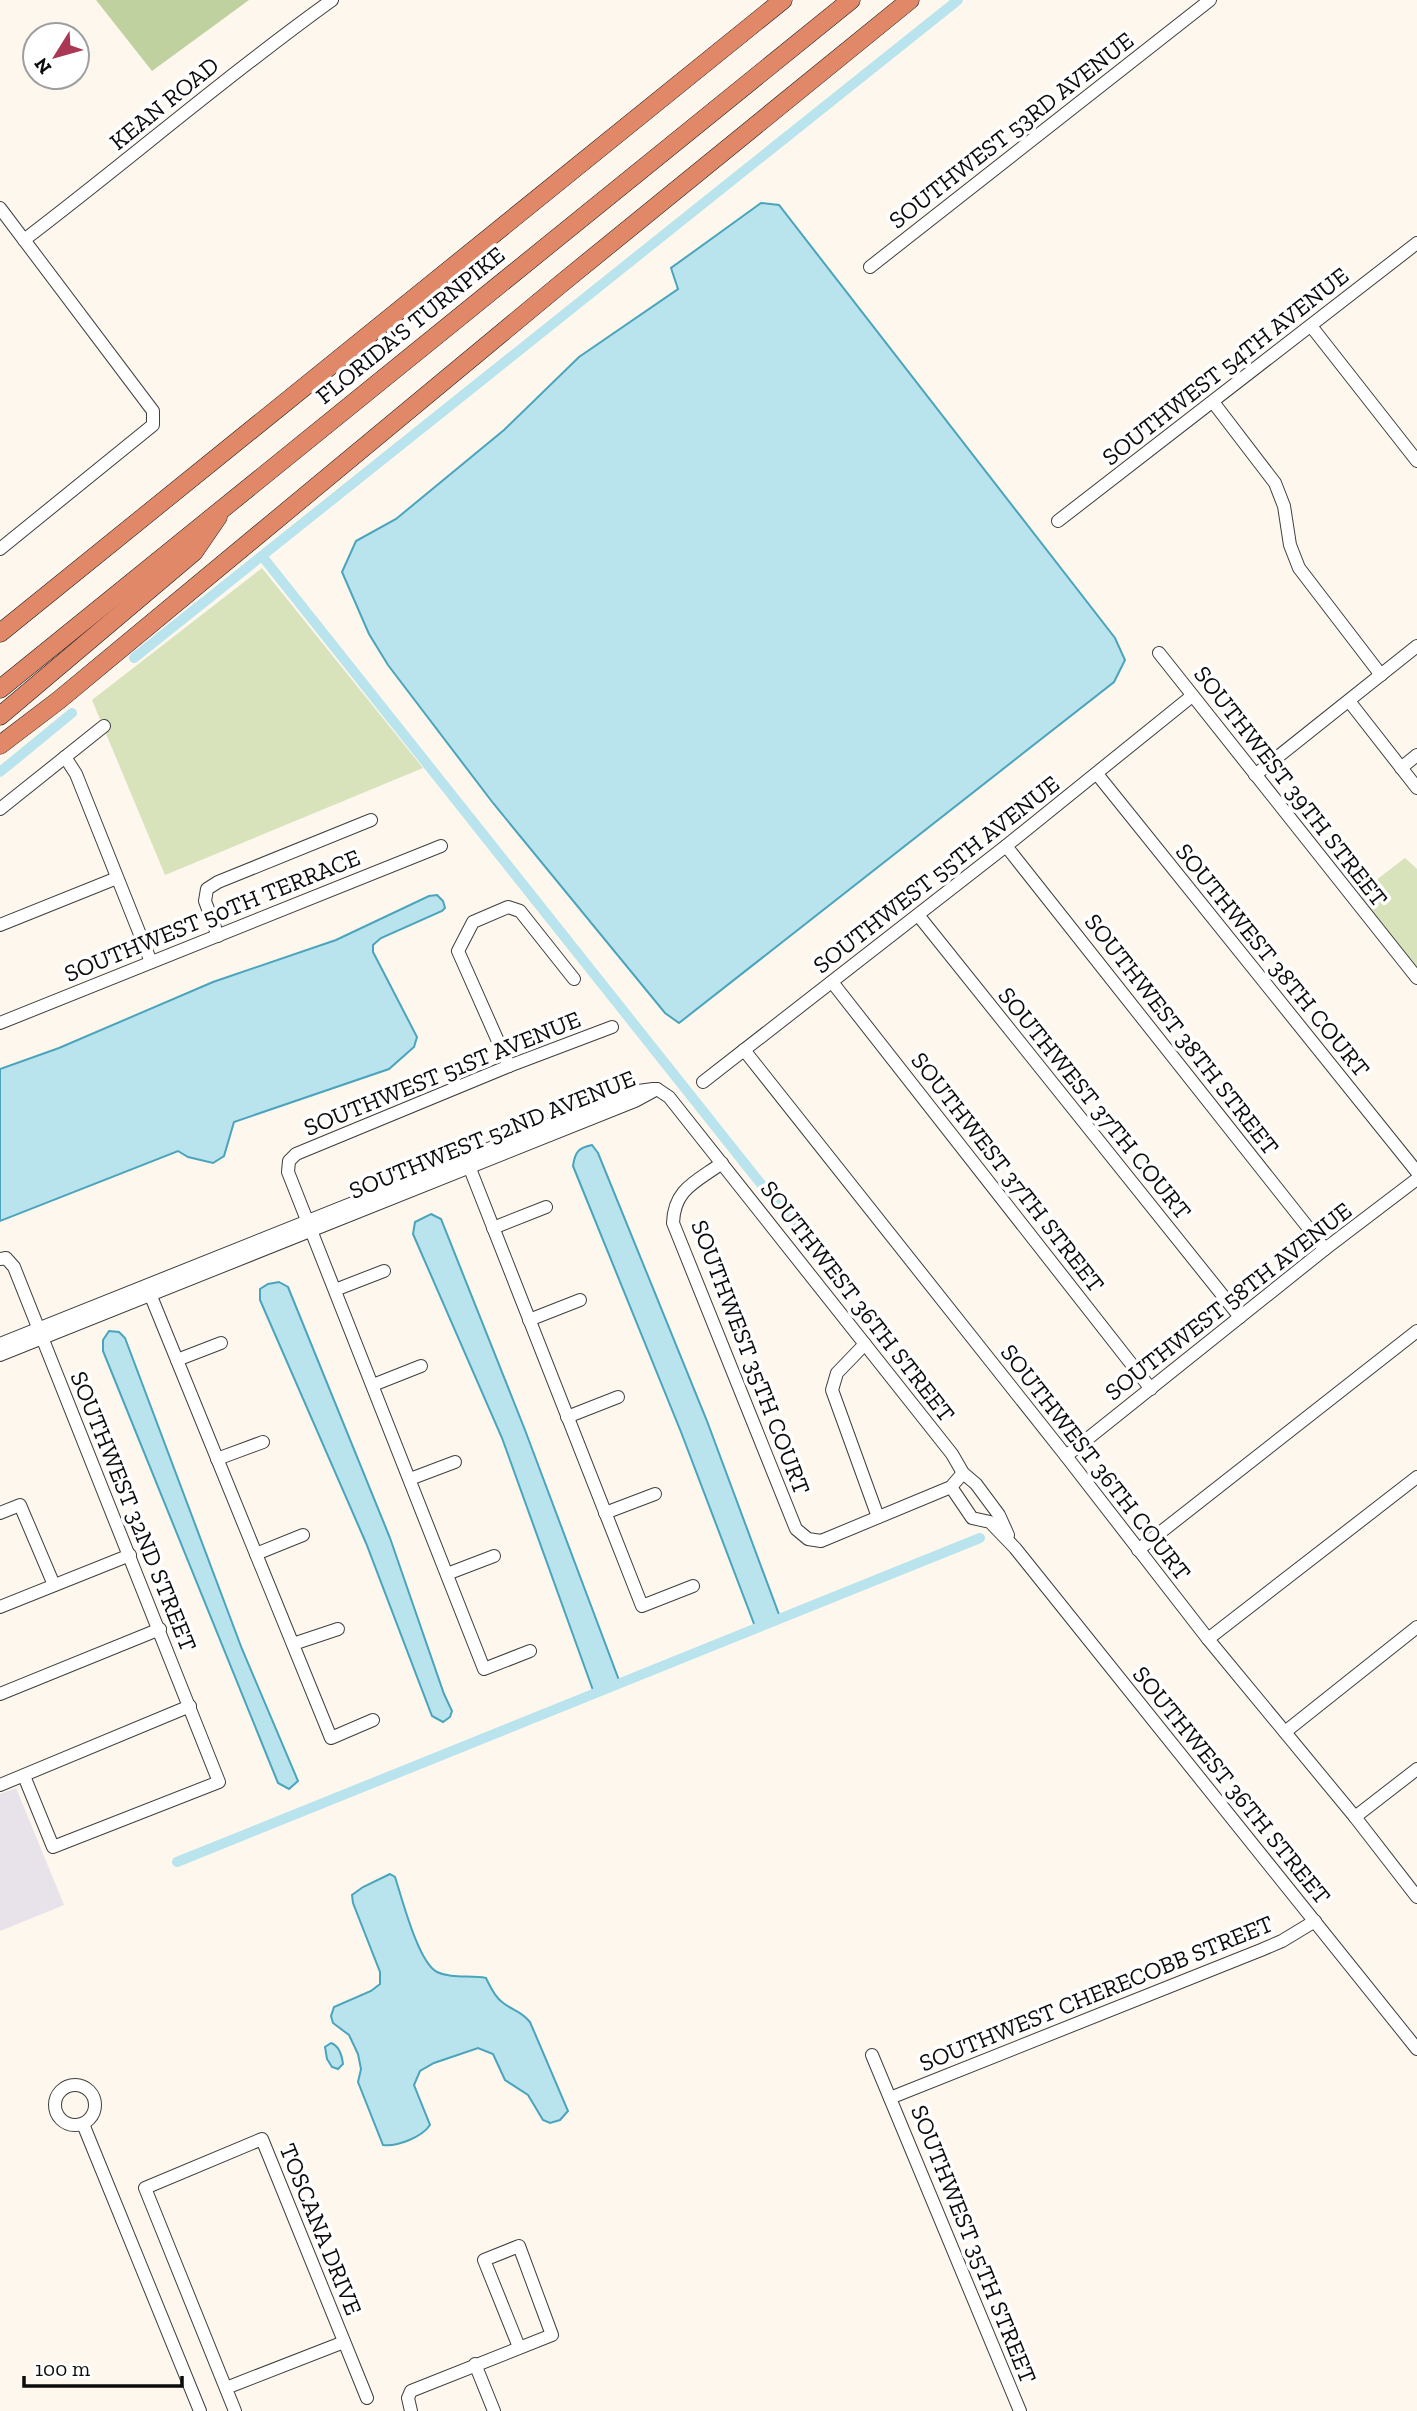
<svg xmlns="http://www.w3.org/2000/svg" width="1417" height="2411" viewBox="0 0 1417 2411" font-family="'Zilla Slab',serif">
<style>
.industrial{fill:#e8e2ea}
.green{fill:#d8e3bc}
.forest{fill:#bfd19e}
.water{fill:#b9e4ee;stroke:#4aa4bb;stroke-width:2}
.lines{fill:none;stroke-linecap:round;stroke-linejoin:round}
.canal{stroke:#b9e4ee;stroke-width:10}
.minor-casing{stroke:#3f3f3f;stroke-width:14}
.highway-casing{stroke:#1d1d1d;stroke-width:19}
.minor{stroke:#fff;stroke-width:12}
.highway{stroke:#e18868;stroke-width:18}
.labels{text-anchor:middle;dominant-baseline:central;stroke-width:7;stroke-linejoin:round;paint-order:stroke}
.street-label{font-size:24px;fill:#0c0c0c;stroke:#fff}
</style>
<rect width="100%" height="100%" fill="#fdf7ee"/>
<path class="industrial" d="M16 1788 64 1905 0 1931V1794Z"/>
<g class="green">
<path d="M262 568 423 768 165 875 92 700Z"/>
<path d="M1405 858 1417 869V969L1358 894Z"/>
</g>
<path class="forest" d="M96 0H249L152 71Z"/>
<g class="water">
<path d="M761 203 779 205 1115 638 1125 660 1114 682 679 1023 665 1013 493 803 388 665 369 634 342 572 356 541 396 519 504 430 579 357 678 289 671 268Z"/>
<path d="M437 895 443 901 445 908 442 911 381 938 373 945V952L417 1037 414 1047 389 1069 234 1122 224 1156 213 1163 188 1157 178 1151 0 1221V1069L59 1048 213 982 336 940 429 896Z"/>
<path d="M592 1145 598 1153 707 1421 781 1620 756 1629 681 1432 573 1166C575 1152 578 1148 592 1145Z"/>
<path d="M431 1214 441 1219 525 1430 620 1683 594 1693 502 1438 413 1234 415 1222Z"/>
<path d="M279 1282 288 1287 390 1538 444 1694 452 1711 450 1717 443 1722 432 1716 366 1543 260 1300V1289L268 1284Z"/>
<path d="M109 1331 119 1332 125 1338 242 1649 298 1781 289 1789 278 1783 103 1351V1340Z"/>
<path d="M390 1874 395 1877C402 1898 418 1962 437 1972 451 1979 470 1975 486 1978 490 1986 494 1996 502 2002 513 2011 520 2010 530 2022L568 2111 560 2120 550 2123 543 2120 528 2095 505 2080 493 2054 478 2048 434 2063 420 2071 414 2085 430 2125C422 2137 397 2147 383 2145L358 2082 361 2069 358 2054 349 2035 333 2023 331 2016 334 2007 371 1991 380 1984V1972L353 1903 352 1895 363 1887Z"/>
<path d="M331 2043C340 2046 342 2056 343 2064L338 2069 332 2067 327 2059 325 2047Z"/>
</g>
<g class="lines">
<g class="canal">
<path d="M262 556 792 1223"/>
<path d="M134 658 958 0"/>
<path d="M0 772 72 713"/>
<path d="M177 1862 980 1538"/>
</g>
<defs>
<g id="minor">
<path d="M0 208 153 411V425L0 549"/>
<path d="M24 240C128 161 226 76 332 0"/>
<path d="M870 267 1210 0"/>
<path d="M1311 326 1417 461"/>
<path d="M1213 402 1275 483 1284 506 1290 545 1299 568 1381 675"/>
<path d="M1058 521 1417 243"/>
<path d="M1159 653 1417 978"/>
<path d="M1349 701 1417 788"/>
<path d="M65 757 76 774 151 962"/>
<path d="M1401 768 1417 755"/>
<path d="M1097 774 1417 1172"/>
<path d="M1255 775 1417 646"/>
<path d="M0 809 104 726"/>
<path d="M1006 846 1325 1249"/>
<path d="M918 915 1240 1317"/>
<path d="M0 925 117 878"/>
<path d="M218 936 205 901 207 889 218 882 371 820"/>
<path d="M832 982 1151 1389"/>
<path d="M0 1023 441 846"/>
<path d="M744 1050 1066 1456 1208 1639 1355 1817 1417 1897"/>
<path d="M509 1066 458 951 473 922 508 907 520 911 574 979"/>
<path d="M703 1082 1006 846 1192 696"/>
<path d="M657 1089 669 1097 952 1454 963 1473 976 1484 999 1515 1008 1535"/>
<path d="M467 1161 642 1606 693 1586"/>
<path d="M722 1163C696 1182 674 1189 673 1223L796 1529 808 1539 821 1541 951 1487 963 1473"/>
<path d="M493 1228 546 1207"/>
<path d="M0 1259 6 1258 14 1267 219 1782 53 1847 24 1776"/>
<path d="M148 1289 331 1738 373 1720"/>
<path d="M335 1290 384 1271"/>
<path d="M529 1320 580 1300"/>
<path d="M0 1344 631 1092 653 1089"/>
<path d="M865 1344 837 1373 832 1390 878 1517"/>
<path d="M0 1355 635 1101 657 1089"/>
<path d="M177 1360 221 1343"/>
<path d="M373 1385 421 1366"/>
<path d="M567 1417 618 1397"/>
<path d="M1066 1456 1325 1249 1417 1179"/>
<path d="M217 1459 263 1442"/>
<path d="M410 1479 455 1462"/>
<path d="M951 1487 972 1518 990 1522 1015 1548 1417 2049"/>
<path d="M0 1513 20 1505 54 1585"/>
<path d="M605 1513 655 1494"/>
<path d="M1138 1550 1417 1331"/>
<path d="M256 1554 303 1535"/>
<path d="M447 1574 494 1556"/>
<path d="M0 1607 130 1555"/>
<path d="M1208 1639 1417 1477"/>
<path d="M293 1644 338 1629"/>
<path d="M530 1651 484 1669 288 1172 289 1161 296 1154 509 1066 612 1027"/>
<path d="M0 1694 160 1629"/>
<path d="M1285 1732 1417 1627"/>
<path d="M0 1785 190 1706"/>
<path d="M1355 1817 1417 1769"/>
<path d="M872 2055 1020 2411"/>
<circle cx="75" cy="2105" r="20"/>
<path d="M890 2098 1261 1950 1282 1941 1315 1921"/>
<path d="M83 2124 200 2411"/>
<path d="M475 2364 494 2411"/>
<path d="M226 2388 344 2342"/>
<path d="M235 2411 145 2188 262 2139 367 2398"/>
<path d="M411 2411 408 2398 411 2391 552 2335 519 2246 484 2260 519 2347"/>
</g>
<g id="highway">
<path d="M0 633 783 0"/>
<path d="M0 689 851 0"/>
<path d="M0 716 194 552 218 517"/>
<path d="M0 745 59 700 562 283 910 0"/>
</g>
</defs>
<use href="#minor" class="minor-casing"/>
<use href="#highway" class="highway-casing"/>
<use href="#minor" class="minor"/>
<use href="#highway" class="highway"/>
</g>
<g class="labels">
<g class="street-label">
<text transform="translate(164 103) rotate(-39)">KEAN ROAD</text>
<text transform="translate(1011 130) rotate(-38)">SOUTHWEST 53RD AVENUE</text>
<text transform="translate(410 325) rotate(-39)">FLORIDA'S TURNPIKE</text>
<text transform="translate(1225 366) rotate(-38)">SOUTHWEST 54TH AVENUE</text>
<text transform="translate(1291 786) rotate(52)">SOUTHWEST 39TH STREET</text>
<text transform="translate(936 874) rotate(-38)">SOUTHWEST 55TH AVENUE</text>
<text transform="translate(212 915) rotate(-22)">SOUTHWEST 50TH TERRACE</text>
<text transform="translate(1273 960) rotate(51)">SOUTHWEST 38TH COURT</text>
<text transform="translate(1182 1034) rotate(52)">SOUTHWEST 38TH STREET</text>
<text transform="translate(442 1073) rotate(-22)">SOUTHWEST 51ST AVENUE</text>
<text transform="translate(1095 1103) rotate(51)">SOUTHWEST 37TH COURT</text>
<text transform="translate(492 1134) rotate(-22)">SOUTHWEST 52ND AVENUE</text>
<text transform="translate(1008 1172) rotate(52)">SOUTHWEST 37TH STREET</text>
<text transform="translate(858 1301) rotate(52)">SOUTHWEST 36TH STREET</text>
<text transform="translate(1228 1301) rotate(-38)">SOUTHWEST 58TH AVENUE</text>
<text transform="translate(751 1357) rotate(69)">SOUTHWEST 35TH COURT</text>
<text transform="translate(1096 1462) rotate(52)">SOUTHWEST 36TH COURT</text>
<text transform="translate(134 1511) rotate(68)">SOUTHWEST 32ND STREET</text>
<text transform="translate(1232 1785) rotate(51)">SOUTHWEST 36TH STREET</text>
<text transform="translate(1096 1993) rotate(-22)">SOUTHWEST CHERECOBB STREET</text>
<text transform="translate(321 2229) rotate(68)">TOSCANA DRIVE</text>
<text transform="translate(974 2244) rotate(68)">SOUTHWEST 35TH STREET</text>
</g>
</g>
<g transform="translate(56 56) rotate(233)"><circle r="33" fill="#ffffff" stroke="#9e9e9e" stroke-width="2"/>
<path d="M0-5L12 26L0 18L-12 26Z" fill="#aa3753"/>
<text y="-10" font-size="19" font-weight="bold" text-anchor="middle" fill="#0c0c0c">N</text>
</g>
<path d="M24 2376v10h158v-10" fill="none" stroke="#0c0c0c" stroke-width="3.5"/>
<text x="35" y="2376" font-size="21" fill="#0c0c0c" stroke="#ffffff" stroke-width="5" paint-order="stroke">100 m</text>
</svg>
